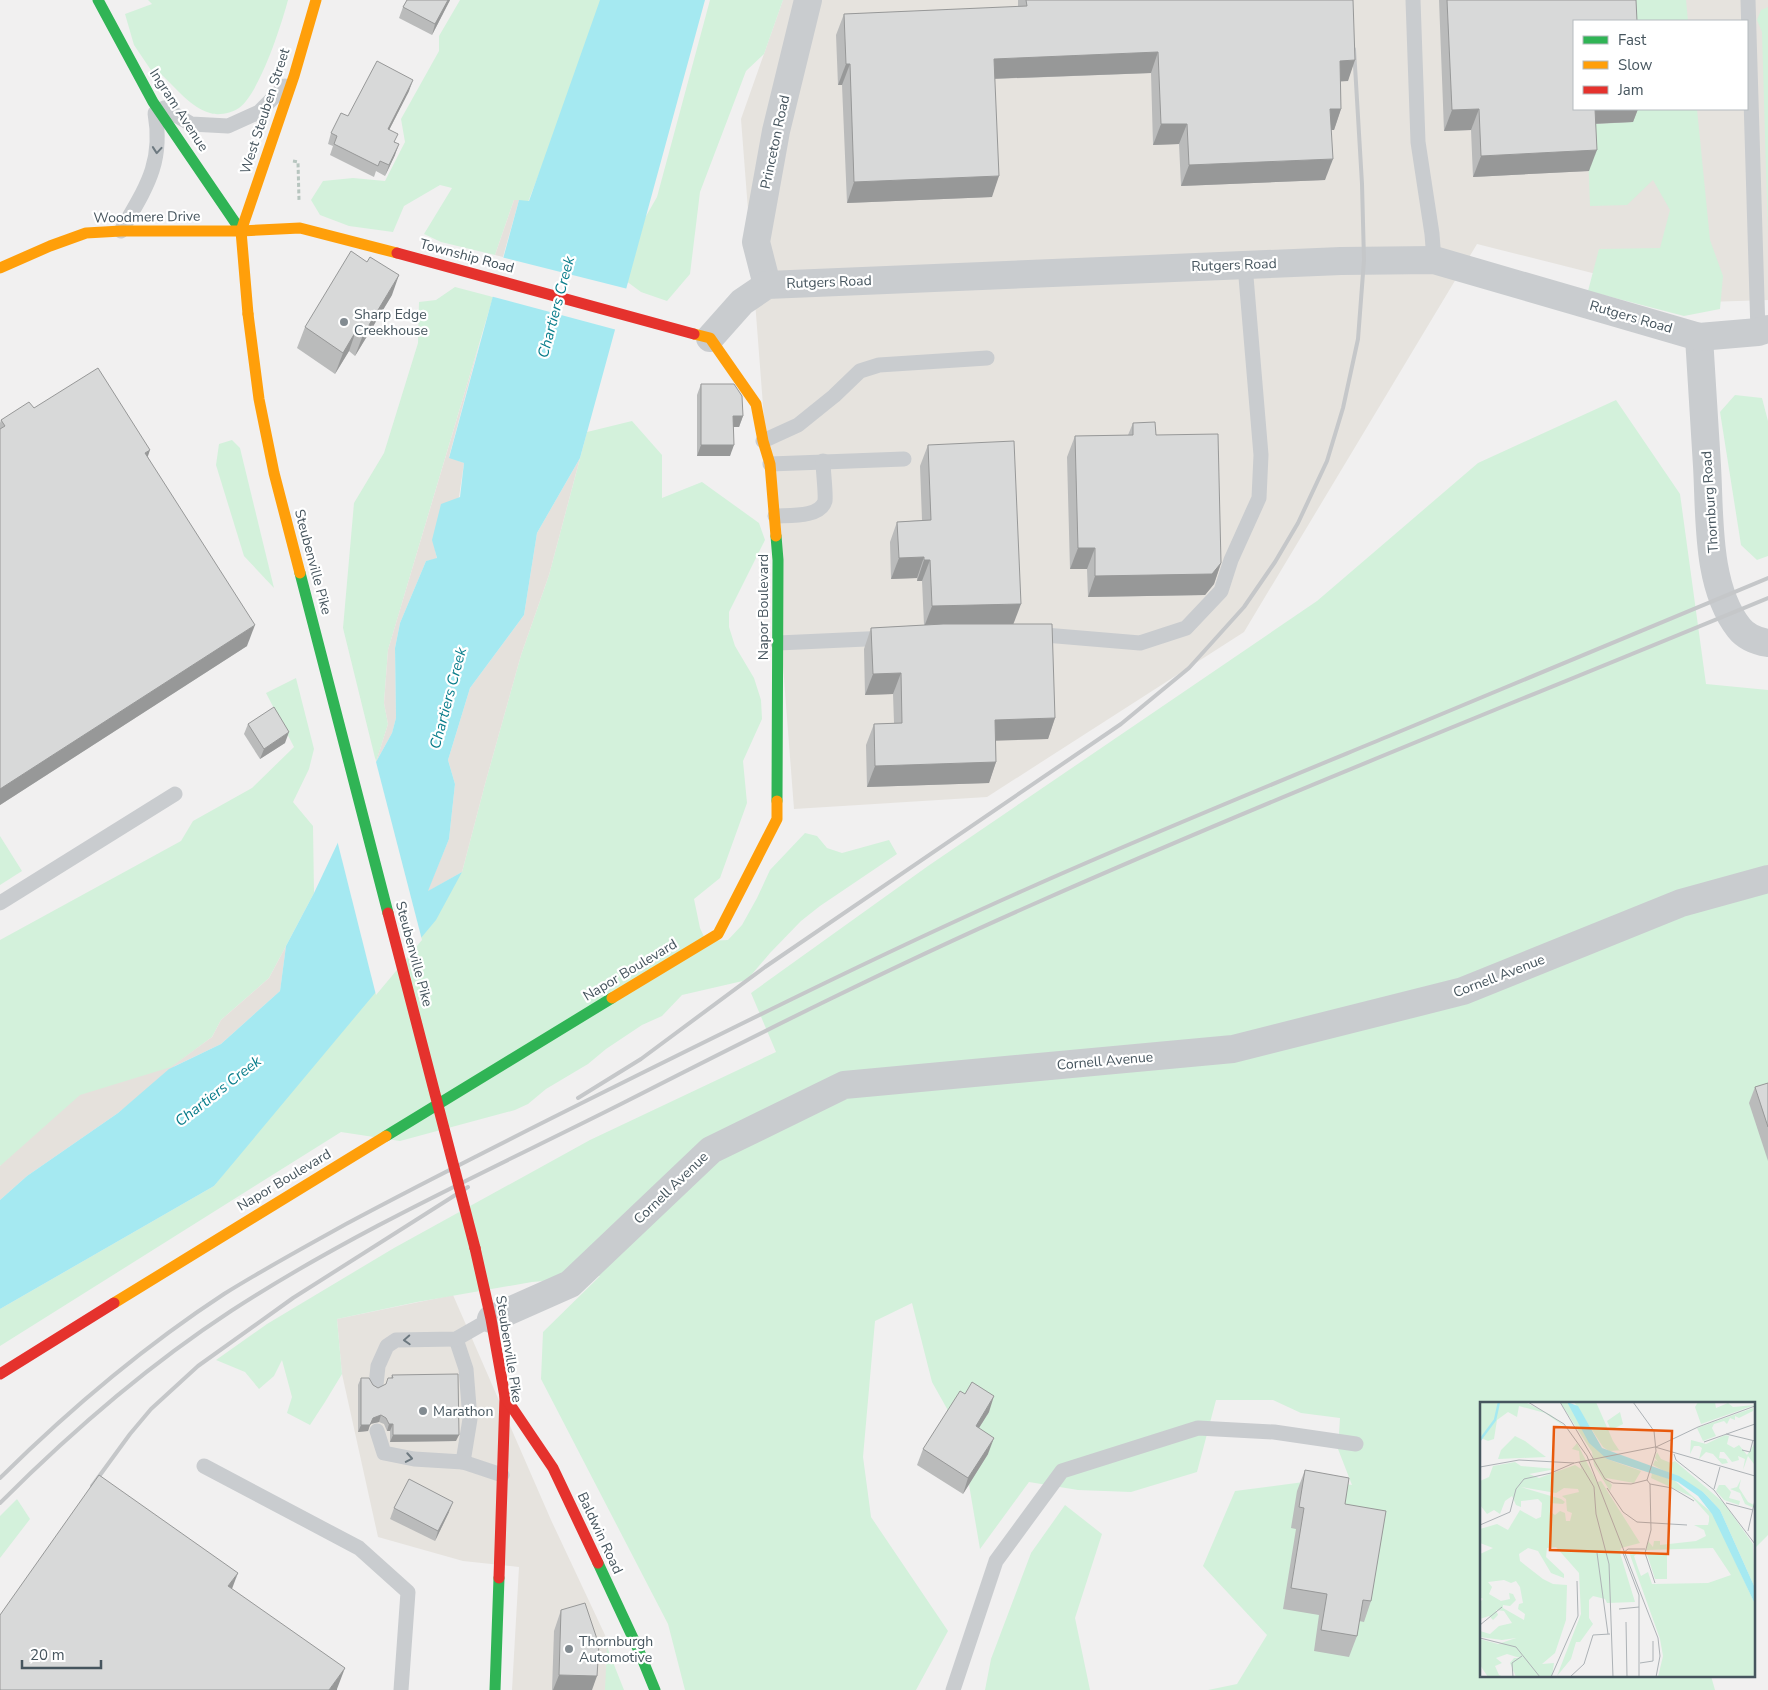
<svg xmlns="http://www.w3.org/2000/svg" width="1768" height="1690" viewBox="0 0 1768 1690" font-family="'Nunito Sans',sans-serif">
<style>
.commercial{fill:#e6e3de;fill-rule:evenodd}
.green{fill:#d3f1db}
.sand{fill:#e5e1dc}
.water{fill:#a5e9f1}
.pier{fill:#f1f0f0}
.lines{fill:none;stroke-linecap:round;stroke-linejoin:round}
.path{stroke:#b7c5bf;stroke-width:3;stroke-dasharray:4 2.5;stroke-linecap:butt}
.lane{stroke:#c9cccf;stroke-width:15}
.street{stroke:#c9cccf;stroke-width:28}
.fast{stroke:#30b455;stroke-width:11}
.slow{stroke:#ff9f0a;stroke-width:11}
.jam{stroke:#e5322d;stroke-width:11}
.rail{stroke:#c5c7c9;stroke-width:4}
.fast-bridge{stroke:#30b455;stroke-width:11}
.slow-bridge{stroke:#ff9f0a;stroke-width:11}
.jam-bridge{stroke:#e5322d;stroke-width:11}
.wall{fill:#babbbb}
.shaded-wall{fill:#979898}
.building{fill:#d8d9d9;stroke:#979898}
.oneway{stroke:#6d7980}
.poi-dot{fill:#828b91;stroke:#fff;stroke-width:2}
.labels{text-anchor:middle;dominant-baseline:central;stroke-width:4.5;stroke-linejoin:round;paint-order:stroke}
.street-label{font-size:14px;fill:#46555e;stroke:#fff}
.poi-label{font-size:14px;fill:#46555e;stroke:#fff;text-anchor:start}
.water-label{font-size:15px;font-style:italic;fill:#077c8a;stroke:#fff}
.inset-river{fill:none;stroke:#a5e9f1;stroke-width:2.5}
.inset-road{fill:none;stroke:#adb2b6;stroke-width:1}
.view{fill:#e8590c;fill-opacity:0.15;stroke:#e8590c;stroke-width:2.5}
.inset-edge{fill:none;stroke:#46555e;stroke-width:2.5}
</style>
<rect width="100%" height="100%" fill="#f1f0f0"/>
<g class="commercial">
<path d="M783 0H1768V300L1707 302 1477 244 1244 632 987 797 794 809 741 119ZM1574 21H1747V109H1574Z"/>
<path d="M453 1295 551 1520 605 1635 617 1690H512L519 1567 463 1561 378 1537 342 1374 337 1319Z"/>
</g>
<g class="green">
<path d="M148 0H288C281 26 260 92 239 108 232 113 218 116 210 113 190 107 177 89 162 75L157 79 134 45 125 14 152 4Z"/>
<path d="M460 0H607L528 202 514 200 495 255 441 242 424 234 452 188 440 185 404 206 393 232 349 226 320 215 311 200 323 181 353 178 385 181 405 142 401 119 439 51V36Z"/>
<path d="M710 0H783L764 54 746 71 700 192 690 274 667 301 641 292 614 272 657 197Z"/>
<path d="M1627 0H1686L1688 21H1628Z"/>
<path d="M1768 7V238L1762 32 1757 20 1761 10Z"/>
<path d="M1632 109H1697L1710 240 1723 276 1720 309 1684 316 1588 291 1599 249 1660 248 1670 210 1653 180 1627 205 1590 206 1587 124Z"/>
<path d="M455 287 493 297 388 650 384 703 388 724 376 762 343 628 354 503 384 453 418 343 419 302 436 300Z"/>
<path d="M1735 395 1762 398 1768 421V556L1757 560 1741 545 1720 412Z"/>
<path d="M1616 400 1680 494 1706 684 1768 690V1535L1754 1549V1404H1482V1676H1711L1715 1690H1208L1237 1684 1267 1635 1203 1566 1235 1491 1319 1480 1352 1485 1338 1449 1340 1418 1301 1413 1273 1400H1216L1197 1472 1131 1492 1078 1490 1029 1482 980 1549 960 1432 932 1382 912 1303 875 1321 863 1457 871 1517 948 1631 916 1690H685L668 1624 541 1379 543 1332 600 1276 532 1282 417 1302 337 1319 342 1374 325 1402 310 1425 287 1413 292 1397 282 1360 274 1376 259 1389 245 1372 216 1360 267 1324 394 1248 590 1140 776 1052 751 993 928 866 1317 601 1478 463Z"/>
<path d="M632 421 662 455V498L702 482 759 523 765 540 729 612V627L735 646 754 678 761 700 762 719 743 761 747 803 720 878 694 899 700 928 706 941 728 940 742 925 757 898 770 870 805 833 817 836 827 848 842 853 889 840 897 854 820 906 801 921 770 953 747 980 682 995 662 1016 642 1025 606 1049 588 1064 546 1089 528 1104 515 1110 400 1141 341 1132 0 1346V1309L214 1186 462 872 485 784 521 655 549 575 587 432Z"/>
<path d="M232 440 240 448 274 588 244 556 216 465 219 444Z"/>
<path d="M296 678 314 749 309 769 293 802 313 826 314 893 269 978 221 1020 212 1037 169 1069 0 1166V940L181 841 193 821 252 788 294 747 266 693Z"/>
<path d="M0 836 22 871 0 885Z"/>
<path d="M17 1499 30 1519 0 1558V1516Z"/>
<path d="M1065 1505 1102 1534 1075 1618 1090 1690H985L991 1659 1031 1553Z"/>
<path d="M607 1647 624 1690H605Z"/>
</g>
<g class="sand">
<path d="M514 200H519L503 257 495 255Z"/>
<path d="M481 338 449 457 464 463 459 497 433 540 437 559 426 561 400 623 395 648 396 718 392 733 376 762 388 724 384 703 388 650Z"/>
<path d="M580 458 549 575 521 655 485 784 462 872 427 892 449 839 455 784 448 760 470 688 524 615 537 533Z"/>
<path d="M286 946 280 991 221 1044 175 1066 118 1113 27 1176 0 1200V1166L80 1095 171 1067 212 1037 221 1020 269 978Z"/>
</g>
<path class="water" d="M600 0H705L580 458 537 533 524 615 470 688 448 760 455 784 449 839 428 891 462 872 436 920 214 1186 0 1309V1200L27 1176 118 1113 169 1069 221 1044 280 991 286 946 314 893 376 762 392 733 396 718 395 648 400 623 426 561 437 558 432 540 441 504 460 497 464 463 449 458 519 200 529 201Z"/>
<g class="pier">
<path d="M501 257 628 289 617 330 490 296Z"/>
<path d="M375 758 422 940 376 995 337 840Z"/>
</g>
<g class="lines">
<path class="path" d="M293 161 298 162 299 200"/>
<g class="lane">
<path d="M1413 0 1418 142 1432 234 1434 260"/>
<path d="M1748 0 1758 332"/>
<path d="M164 108 191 124 228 126 259 112 285 86"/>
<path d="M121 231C145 189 164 164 155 113"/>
<path d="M763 441 798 425 834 396 860 371 879 365 987 358"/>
<path d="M770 464 904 459"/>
<path d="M775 516C788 515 820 518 825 501 826 493 823 471 823 461"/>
<path d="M1033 634 1140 643 1186 628 1221 591 1231 560 1259 498 1261 455 1245 265"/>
<path d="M778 643 888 638"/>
<path d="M0 903 175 794"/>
<path d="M456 1339 466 1369 470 1419 463 1462"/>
<path d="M376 1385 378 1366 387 1346 396 1340 456 1339 491 1319"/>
<path d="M377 1431 384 1453 414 1459 463 1462 502 1475"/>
<path d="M204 1466 359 1548 408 1592 401 1690"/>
<path d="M953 1690 996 1561 1062 1471 1198 1428 1274 1432 1356 1444"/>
</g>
<g class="street">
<path d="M767 285 756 242 776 131 808 0"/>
<path d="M1699 337C1702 380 1704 423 1707 466 1710 516 1706 586 1739 628 1746 637 1756 641 1768 643"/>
<path d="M710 338 742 302 767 285 1341 261 1434 260 1699 337 1758 332 1768 329"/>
<path d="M491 1319 570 1284 711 1150 844 1085 1233 1049 1463 991 1681 903 1768 879"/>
</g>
<g class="fast">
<path d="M98 0 153 102 241 231"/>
<path d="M776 536 778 560 777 801"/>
<path d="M386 1136 612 998"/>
<path d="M598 1563 639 1651 655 1690"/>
<path d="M495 1690 499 1578"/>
</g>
<g class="slow">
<path d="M0 268 50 246 86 233 121 231H241L300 228 397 253"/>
<path d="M248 314 241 231 294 76 316 0"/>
<path d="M694 334 710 338 756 404 763 441 770 464 776 536"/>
<path d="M612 998 718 934 777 819V801"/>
<path d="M114 1303 386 1136"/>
</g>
<g class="jam">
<path d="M397 253 694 334"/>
<path d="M475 1248 491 1319 505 1397 499 1578"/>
<path d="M0 1374 114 1303"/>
<path d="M505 1397 553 1468 598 1563"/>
</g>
<g class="rail">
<path d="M578 1098 641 1059 765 967 1121 724 1189 668 1244 607 1275 562 1298 523 1327 461 1343 408 1358 339 1364 260 1362 184 1354 49"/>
<path d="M0 1478C69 1410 143 1347 224 1294 264 1269 305 1247 346 1224 443 1172 542 1123 640 1074 769 1010 898 946 1029 888 1148 835 1268 786 1389 736 1515 683 1641 630 1768 578"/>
<path d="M92 1486 130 1434 151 1409 198 1366 293 1298 468 1187"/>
<path d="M0 1503C71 1432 147 1366 231 1311 354 1231 490 1170 621 1104 758 1034 895 965 1036 903 1278 796 1524 699 1768 598"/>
</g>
<path class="fast-bridge" d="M300 573 388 913"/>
<path class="slow-bridge" d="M248 314 259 399 274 473 300 573"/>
<path class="jam-bridge" d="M388 913 475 1248"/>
</g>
<g class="wall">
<path d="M407 0H450L432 35 399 18 403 7Z"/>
<path d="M1018 0H1353L1348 81H1340L1341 109 1334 130H1331L1325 180 1181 186 1179 144 1153 145 1151 73 995 79 992 197 847 203 842 85H838L836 35 844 14 1018 7Z"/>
<path d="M1439 0H1636L1574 109H1638L1633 122 1596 124 1589 171 1473 177 1471 130 1444 131Z"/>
<path d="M409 91 389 130 395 142V155L385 176 376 171 374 177 330 155 333 146 328 144 331 133 348 116Z"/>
<path d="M392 295 355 356 349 351 335 374 297 348 305 327Z"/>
<path d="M701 384 743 416 739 427H733L730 456H697V395Z"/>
<path d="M34 408 148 457 247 646 0 805V423L1 420Z"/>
<path d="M1133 423 1156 435 1221 563 1214 584 1205 595 1088 597 1087 569H1070L1067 457 1075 436 1128 435Z"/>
<path d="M928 445 1013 624 1055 718 1048 739 996 740V762L989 783 867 787 866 745 874 724 894 723 893 694 865 695 864 649 871 628 924 625 922 581H917V578L891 579 890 542 897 522 922 520 920 466Z"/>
<path d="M248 724 285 743 260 759 244 734Z"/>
<path d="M1768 1083V1161L1749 1103 1755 1087Z"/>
<path d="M392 1375 456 1441 390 1442V1431H387L384 1424 379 1422 370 1424 368 1431 358 1432V1385L361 1378 373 1385 378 1388 386 1384 391 1378Z"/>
<path d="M989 1412 979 1428 988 1454 963 1494 917 1465 923 1449Z"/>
<path d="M1305 1470 1345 1504 1371 1601 1364 1622 1359 1621 1357 1636 1349 1657 1314 1651 1319 1615 1283 1609 1296 1529 1291 1528 1297 1491Z"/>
<path d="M394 1508 449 1512 435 1541 390 1519Z"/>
<path d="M561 1610 592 1690H552L554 1631Z"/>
</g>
<g class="shaded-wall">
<path d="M448 0H450L432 35 435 24Z"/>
<path d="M1158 52 1151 73 987 79 994 59Z"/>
<path d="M1355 60 1348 81 1332 82 1340 61Z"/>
<path d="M846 64H850L842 85H838Z"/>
<path d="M413 80 409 91 384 140 388 129Z"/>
<path d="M1330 109H1341L1334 130H1323Z"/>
<path d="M1479 109 1471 130 1444 131 1452 110Z"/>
<path d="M1593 109H1638L1633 122 1587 124Z"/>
<path d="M1161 124H1187L1179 144 1153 145Z"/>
<path d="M399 144 395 155 385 176 389 165Z"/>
<path d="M1597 150 1589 171 1473 177 1481 156Z"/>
<path d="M1333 159 1325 180 1181 186 1189 165Z"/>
<path d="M999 176 992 197 847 203 854 182Z"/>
<path d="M399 275 392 295 355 356 363 335Z"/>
<path d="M356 331 349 351 335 374 343 353Z"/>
<path d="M733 416H743L739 427H730Z"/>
<path d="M701 445H734L730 456H697Z"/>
<path d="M150 450 143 471 145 453Z"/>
<path d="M1078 548H1095L1087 569H1070Z"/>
<path d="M924 557 917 578 891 579 899 558Z"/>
<path d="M924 560H930L922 581H917Z"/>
<path d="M1221 563 1214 584 1205 595 1088 597 1095 576Z"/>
<path d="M1021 604 1013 625 924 627 932 606Z"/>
<path d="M255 625 247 646 0 805V789Z"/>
<path d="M901 673 893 694 865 695 873 674Z"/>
<path d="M1055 718 1048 739 988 741 995 720Z"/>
<path d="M289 732 285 743 260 759 264 749Z"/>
<path d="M996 762 989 783 867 787 875 766Z"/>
<path d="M994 1396 989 1412 970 1442 976 1426Z"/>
<path d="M381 1415 379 1422 370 1424 373 1418Z"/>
<path d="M389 1424H393L390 1431H387Z"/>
<path d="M361 1425H370L368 1431 358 1432Z"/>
<path d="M393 1435H459L456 1441 390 1442Z"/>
<path d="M994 1438 988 1454 963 1494 968 1478Z"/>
<path d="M453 1502 449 1512 435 1541 438 1531Z"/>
<path d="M238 1573 230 1594 228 1586Z"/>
<path d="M345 1668 337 1689V1690H329Z"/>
<path d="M559 1675 597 1676 592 1690H553Z"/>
</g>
<g class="building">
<path d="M407 0H448L435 24 403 7Z"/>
<path d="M1026 0H1353L1355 60 1340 61 1341 109H1330L1333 159 1189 165 1187 124H1161L1158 52 994 59 999 176 854 182 850 64H846L844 14 1027 6Z"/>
<path d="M1447 0H1636L1637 21H1574V109H1595L1597 150 1481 156 1479 109 1452 110Z"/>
<path d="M377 61 413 80 388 129 398 134 394 142 399 144 389 165 380 161 378 166 334 144 337 136 331 133 341 113 348 116Z"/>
<path d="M351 251 367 262 370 257 399 275 363 335 356 331 343 353 305 327Z"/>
<path d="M98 368 150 450 145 453 255 625 0 789V429L5 426 1 420 29 402 34 408Z"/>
<path d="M701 384H734L742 396 743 416H733L734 445H701Z"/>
<path d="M1155 422 1156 435 1218 434 1221 563 1212 574 1095 576V548H1078L1075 436 1133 435V423Z"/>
<path d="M1014 441 1021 604 932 606 930 560H924V557L899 558 897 522 931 520 928 445Z"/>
<path d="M943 624H1052L1055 718 995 720 996 762 875 766 874 724 902 723 901 673 873 674 871 628Z"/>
<path d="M274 707 289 732 264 749 248 724Z"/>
<path d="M1768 1083V1127L1755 1087Z"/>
<path d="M458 1374 459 1435H393V1424H389L386 1418 381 1415 373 1418 370 1425H361V1378H369L373 1385 378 1388 386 1384 388 1378H393L392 1375Z"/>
<path d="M972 1382 994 1396 976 1426 994 1438 968 1478 923 1449 960 1391 965 1394Z"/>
<path d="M1305 1470 1349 1478 1345 1504 1386 1511 1371 1601 1363 1600 1357 1636 1321 1630 1327 1594 1291 1588 1304 1508 1299 1507Z"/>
<path d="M99 1475 238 1573 228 1586 345 1668 329 1690H0V1615Z"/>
<path d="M409 1479 453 1502 438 1531 394 1508Z"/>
<path d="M585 1603 599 1645 597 1676 559 1675 561 1610Z"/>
</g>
<defs><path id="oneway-chevron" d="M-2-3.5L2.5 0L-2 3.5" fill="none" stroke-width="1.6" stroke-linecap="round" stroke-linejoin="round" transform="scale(1.25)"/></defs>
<g class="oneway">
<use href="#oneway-chevron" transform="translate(157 150) rotate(95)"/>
<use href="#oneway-chevron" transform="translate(407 1340) rotate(177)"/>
<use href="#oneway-chevron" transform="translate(409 1458) rotate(10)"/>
</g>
<g class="poi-dot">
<circle cx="344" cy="322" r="5"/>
<circle cx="423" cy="1411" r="5"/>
<circle cx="569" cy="1649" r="5"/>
</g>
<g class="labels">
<g class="street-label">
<text transform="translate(179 110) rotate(57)">Ingram Avenue</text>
<text transform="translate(265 111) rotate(-72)">West Steuben Street</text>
<text transform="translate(775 142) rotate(-78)">Princeton Road</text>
<text transform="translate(147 217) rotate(-1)">Woodmere Drive</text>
<text transform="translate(467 256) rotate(15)">Township Road</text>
<text transform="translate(1234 265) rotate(-2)">Rutgers Road</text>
<text transform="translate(829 282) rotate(-2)">Rutgers Road</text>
<text transform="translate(1631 317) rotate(16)">Rutgers Road</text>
<text transform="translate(1710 502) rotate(-94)">Thornburg Road</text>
<text transform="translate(313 562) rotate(75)">Steubenville Pike</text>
<text transform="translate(763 607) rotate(-90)">Napor Boulevard</text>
<text transform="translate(414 954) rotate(75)">Steubenville Pike</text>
<text transform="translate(630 970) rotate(-31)">Napor Boulevard</text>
<text transform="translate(1499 976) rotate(-21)">Cornell Avenue</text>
<text transform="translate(1105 1061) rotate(-5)">Cornell Avenue</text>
<text transform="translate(284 1180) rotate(-31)">Napor Boulevard</text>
<text transform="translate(671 1188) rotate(-44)">Cornell Avenue</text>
<text transform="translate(509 1349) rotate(81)">Steubenville Pike</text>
<text transform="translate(600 1533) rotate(65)">Baldwin Road</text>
</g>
<g class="poi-label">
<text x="354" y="314">Sharp Edge<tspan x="354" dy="16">Creekhouse</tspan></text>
<text x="433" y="1411">Marathon</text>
<text x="579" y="1641">Thornburgh<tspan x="579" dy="16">Automotive</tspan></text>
</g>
<g class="water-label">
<text transform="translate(556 307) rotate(-75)">Chartiers Creek</text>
<text transform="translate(448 698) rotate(-75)">Chartiers Creek</text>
<text transform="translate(218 1091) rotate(-38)">Chartiers Creek</text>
</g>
</g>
<g transform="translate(1480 1402)">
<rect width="275" height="275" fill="#f1f0f0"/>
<path d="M0 0H45L71 13 88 27 65 11 39 4 37 15 28 10 17 18 14 37 8 39 1 36ZM80 0H87L127 57 161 69 154 81 126 76 132 83 130 89 114 63 112 50ZM94 0H116L133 39 139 48H144L129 49 123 45ZM218 0H235L236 6 248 1 253 5 275 3 221 22 215 5ZM273 6V9L259 16 255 14V18L250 16 247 22 244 19 234 22 232 26 236 34 223 39 217 26ZM140 10 143 22 131 28 127 19ZM245 33 249 34 247 42 254 46 259 43 267 53 275 41 274 62 268 54 263 68 265 57 258 54 259 58 252 60 244 50H240L239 56 246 57 248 61 242 62 233 52 226 50 219 57 222 46 219 44H214L210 52 211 38 226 42ZM35 34 45 39 66 55 18 57 21 48ZM97 41 117 80 121 79 160 141 141 146 140 151 155 200 127 201 125 197 113 194 109 198V216L113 222 100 240H96L91 257 77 274 101 212 99 171 76 145 67 146 66 155 84 172V176L71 171 58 149 48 146 39 152 40 159 63 177 73 182 87 183 86 218 75 251 62 262 74 261 72 275H36L30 261 34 256H40L27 252 16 256 22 261 15 264 19 273 24 275H8L0 263V237L18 242 36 236 22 238 0 235V229L10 232 19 224 32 221 24 209 16 208 18 213 13 218 9 214 0 217V200L3 197 0 195V152L13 146 0 141V127L17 122 28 128 40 108 56 117 61 115 62 101 58 97 41 99V105L36 103 32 94 25 99 20 112 14 108 7 112 0 103V79L9 75 13 64 35 60 41 64 76 67 49 72 59 76 95 63 101 67 99 49 92 47ZM41 85 76 91 84 86 98 87 99 90 82 94 86 97 87 109 92 111 90 119H86L85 111 80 109 75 113 72 111 70 101 83 102 85 100 81 97ZM24 178 31 181 36 179 40 185 43 201 39 202 38 207 45 212 44 218 23 206V203L30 204 36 198 33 192 29 191 30 197 21 199 9 192 12 185 8 180ZM177 50 181 57 191 61 195 59 244 101 273 142 275 186 240 108 223 90 173 63 175 58 178 60 175 56ZM172 71 195 79 233 112 275 202V275H178L183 254 180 237 149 150 160 149 154 154 158 166 161 174 168 170 172 182 228 181 251 173 233 146 166 148 168 139 173 145 174 139H180V143L216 139 226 134 224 128 214 123H228L229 119V114L212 95 171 76ZM261 77 259 86 268 100 274 103V106L265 102 260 91 250 87 257 85ZM239 83H245L251 90 249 96 260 99 259 103 244 98 236 89ZM167 152H187V177H175Z" fill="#d3f1db" fill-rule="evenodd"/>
<path d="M87 0 98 4 122 46 199 74 223 90 240 108 275 186V202L232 112 218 94 198 80 127 57 109 41Z" fill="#a5e9f1"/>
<path class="inset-river" d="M0 38 15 18 19 0"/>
<path class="inset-road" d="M48 0 84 22 107 54 178 236 180 254 176 275M80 0 125 77 133 81 151 82 167 78 176 49 174 29 153 0M246 32 275 39M224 40 275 22M176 45 218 25 275 4M262 48 270 50 273 38M194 52 196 58 234 88 275 142M99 60 114 85 116 112 129 162 133 275M0 65 39 58 94 61 175 45 275 74M167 78 170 82 171 128 165 151 175 181M170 82 192 86 214 99M127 86 143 110 157 120 207 123M234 87 240 65M246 101 273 108M0 123 30 110 36 87 44 77 71 71 94 61M268 129 275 98M117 151 128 232M139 207 159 205M146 220 147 275M0 223 22 205M0 236 36 245 60 275M160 261 173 259V239M33 275 32 261 42 254M71 275 98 214 97 179M90 275 104 262 113 233 130 232M159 275V193L143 151 148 147H165"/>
<path class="view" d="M74 25 192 29 188 152 70 148Z"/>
<rect width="275" height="275" class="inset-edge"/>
</g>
<rect x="1573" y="20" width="175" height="90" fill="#ffffff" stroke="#b5bbbf"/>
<rect x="1583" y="36" width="25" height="8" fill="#30b455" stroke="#b5bbbf"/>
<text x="1618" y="45" font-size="15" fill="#46555e">Fast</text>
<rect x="1583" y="61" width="25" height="8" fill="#ff9f0a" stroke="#b5bbbf"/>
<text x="1618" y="70" font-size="15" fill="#46555e">Slow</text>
<rect x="1583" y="86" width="25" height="8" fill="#e5322d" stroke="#b5bbbf"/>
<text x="1618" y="95" font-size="15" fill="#46555e">Jam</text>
<path d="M22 1660v8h79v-8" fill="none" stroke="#46555e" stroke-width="2.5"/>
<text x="30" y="1660" font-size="15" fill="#46555e" stroke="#ffffff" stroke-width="4" paint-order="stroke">20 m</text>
</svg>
